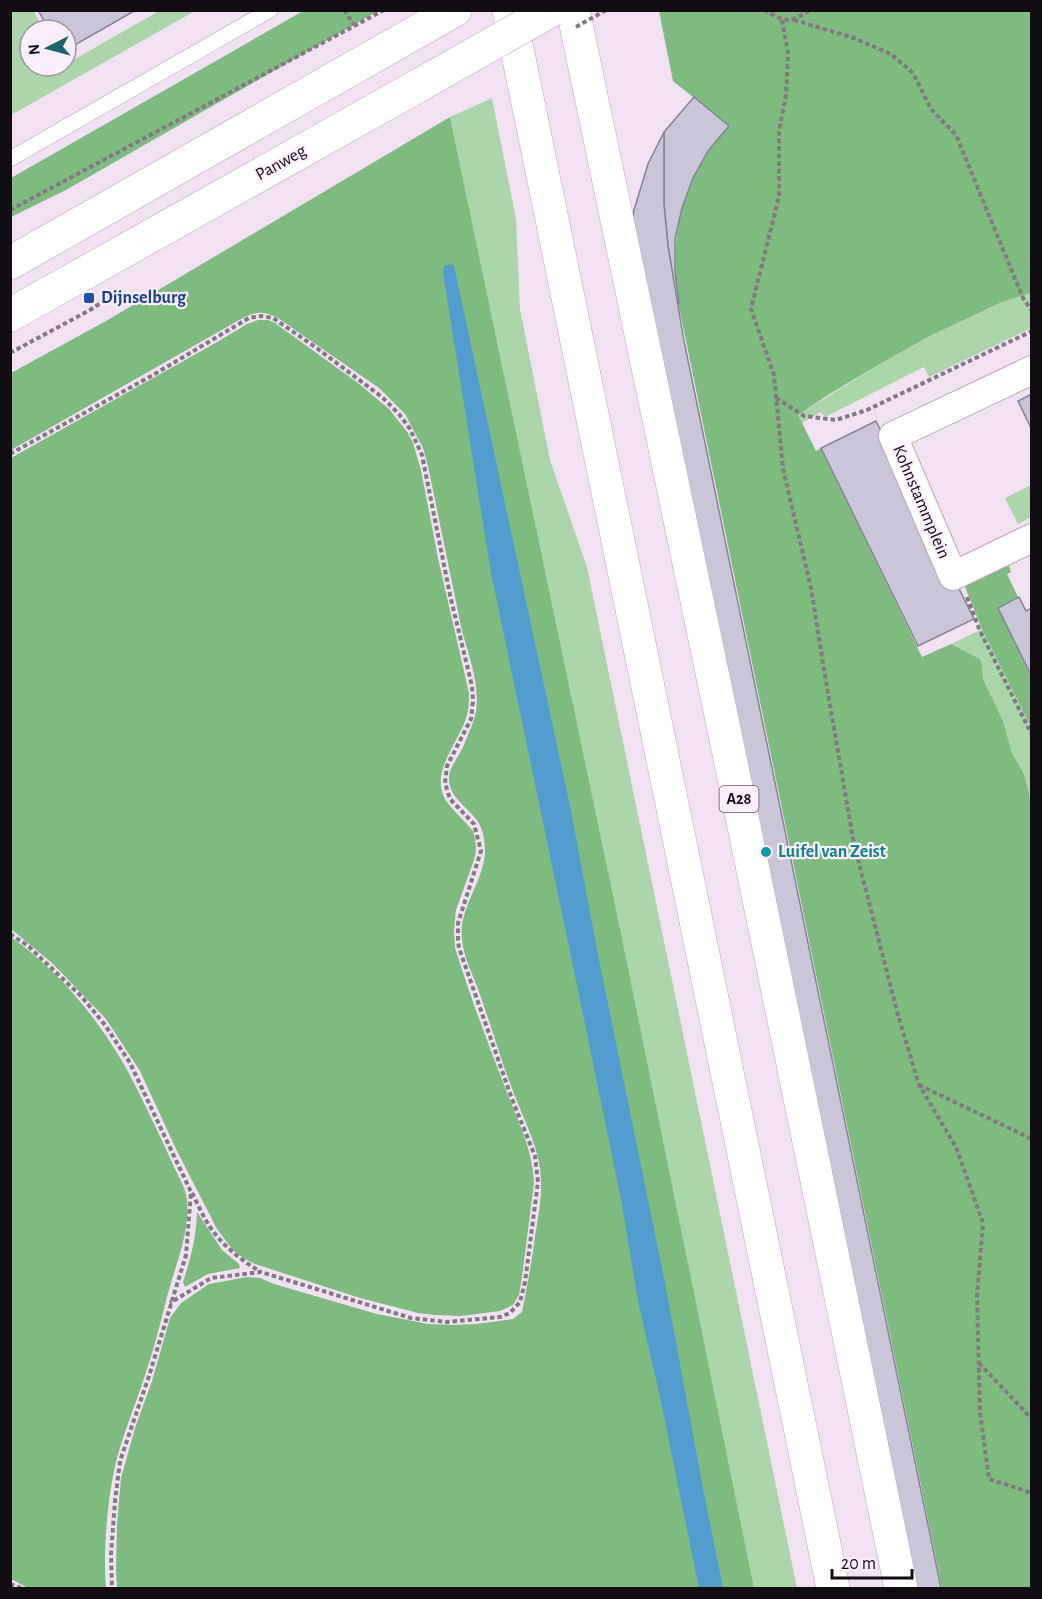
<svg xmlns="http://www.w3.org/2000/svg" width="1042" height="1599" viewBox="0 0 1042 1599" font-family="'Alegreya Sans',sans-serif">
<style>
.green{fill:#abd6aa}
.forest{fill:#7ebb7e}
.water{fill:#519bcf}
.building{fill:#cbc5da;stroke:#878195;stroke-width:1.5}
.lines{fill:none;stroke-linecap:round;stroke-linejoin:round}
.lane-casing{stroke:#b8a8b8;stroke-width:16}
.street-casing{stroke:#b8a8b8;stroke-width:30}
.secondary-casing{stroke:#b8a8b8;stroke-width:34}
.highway-casing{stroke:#b8a8b8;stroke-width:34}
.path{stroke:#837884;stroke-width:4;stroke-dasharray:4.5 3;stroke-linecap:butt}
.lane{stroke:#fff;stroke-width:15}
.street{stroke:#fff;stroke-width:28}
.secondary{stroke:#fff;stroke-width:33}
.highway{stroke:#fff;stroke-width:33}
.secondary-bridge-casing{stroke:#b8a8b8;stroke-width:34;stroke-linecap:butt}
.path-bridge{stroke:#837884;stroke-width:4;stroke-dasharray:4.5 3;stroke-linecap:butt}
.secondary-bridge{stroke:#fff;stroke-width:33}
.transit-dot{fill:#1a4fb4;stroke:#fdeffe;stroke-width:2}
.culture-dot{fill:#0f9aa8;stroke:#fdeffe;stroke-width:2}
.labels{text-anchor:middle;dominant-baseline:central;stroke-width:4.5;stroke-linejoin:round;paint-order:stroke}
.shield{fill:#fdeffe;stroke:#58515a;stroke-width:1.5}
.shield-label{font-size:16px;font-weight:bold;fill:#120d13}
.street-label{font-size:18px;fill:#120d13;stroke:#fdeffe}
.transit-label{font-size:18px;font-weight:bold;fill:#164399;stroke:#fdeffe;text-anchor:start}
.culture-label{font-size:18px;font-weight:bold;fill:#0d838f;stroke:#fdeffe;text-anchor:start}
</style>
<rect width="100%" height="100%" fill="#f2e1f2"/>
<g class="green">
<path d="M11 10 33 11 45 30H30V66H66V64L159 11H195L11 115Z"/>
<path d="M492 98 516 219 520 309 550 460 587 567 797 1588H754L622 938 450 117Z"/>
<path d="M1031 293V328L929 377 924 367 825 417 821 412 802 423 798 415 883 362 930 336 1002 302Z"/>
<path d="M1031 485V517L1018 524 1005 498Z"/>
<path d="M982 629 1031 727V809L1029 793 1024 774 1012 753 1003 721 983 679 982 665 980 659 951 644Z"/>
</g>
<g class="forest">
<path d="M303 11H378L66 190 11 217V178Z"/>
<path d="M659 11H1031V293L1002 302 930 336 883 362 828 395 798 415 816 451 821 448 922 657 951 644 980 659 982 665 983 679 1003 721 1012 753 1024 774 1029 793 1032 809 1031 1588H942L678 302C671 244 677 201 708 151 714 142 722 134 729 126L673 81Z"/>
<path d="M450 117 622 938 754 1588H117L116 1571 117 1523 121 1478 135 1428 152 1381 170 1318 181 1303 209 1284 247 1277 260 1278 274 1284 377 1314 428 1324 453 1325 476 1324 513 1319 522 1312C527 1287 532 1261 535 1236 539 1213 543 1191 540 1168 536 1141 522 1116 513 1091 500 1058 491 1025 479 992 473 975 464 958 462 940 458 909 483 883 485 853 485 843 484 831 478 822 469 807 449 799 449 778 449 767 460 755 464 745 468 734 474 723 476 711 480 685 469 656 462 631L428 466 423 448 405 414 379 388 278 318C263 311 256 311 241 319L11 450V373L106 321Z"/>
<path d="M258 320H268L275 323 358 383 389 409 408 433 413 443 421 470 438 558 469 693C469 699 469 706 468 711 463 739 429 769 445 799 450 808 466 822 473 831 476 840 477 850 474 860L456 910 454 930 455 948C469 993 486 1038 503 1082 515 1115 533 1148 534 1183L522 1277 519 1295 513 1305 500 1311 461 1316 435 1315 418 1313 360 1298 255 1264 245 1259 233 1250 217 1229 176 1149 140 1071 106 1019 52 963 11 929V458L219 341 247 324Z"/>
<path d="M1008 563 1011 572 1007 574 1018 597 998 608 1031 677V727L982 629 964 584Z"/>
<path d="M11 937C66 976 110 1033 139 1093 151 1117 163 1142 174 1167 179 1177 186 1189 187 1200 190 1232 176 1264 168 1293 161 1320 155 1346 146 1372 136 1405 121 1437 114 1471 107 1505 103 1554 106 1588H28L11 1579Z"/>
<path d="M197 1212 222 1250 239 1264 240 1268 208 1274 185 1287 183 1282C191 1257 196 1239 197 1212Z"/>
</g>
<path class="water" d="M452 264 454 266 570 806 599 960 665 1283 704 1494 723 1588H699L660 1397 638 1301 621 1199 573 966 491 573 443 273 444 266Z"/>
<g class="building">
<path d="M38 10H136L66 50V30H49Z"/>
<path d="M694 97 729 126 708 151 693 178 682 208 675 239V272L679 303H677L668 246 664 204V132Z"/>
<path d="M664 132V204L668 246 684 341 941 1588H895L630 238 634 210 648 164Z"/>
<path d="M1032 394V428H1031L1018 401Z"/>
<path d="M876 421 974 619 918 646 821 448Z"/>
<path d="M1019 597 1026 611 1032 608V677L998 608Z"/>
</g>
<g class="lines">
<defs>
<path id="lane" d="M10 159 270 10"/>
<path id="street" d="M1032 370 893 436 953 576 1032 538"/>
<g id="secondary">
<path d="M10 263 455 10"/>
<path d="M10 315 423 83"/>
</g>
<g id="highway">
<path d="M509 10 833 1588"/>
<path d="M573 10 725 734 901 1588"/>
</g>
</defs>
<use href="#lane" class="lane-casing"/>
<use href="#street" class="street-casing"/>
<use href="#secondary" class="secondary-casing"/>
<use href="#highway" class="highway-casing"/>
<g class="path">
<path d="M344 10 354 25"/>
<path d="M764 10C786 22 788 24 810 10"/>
<path d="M782 20 788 53 786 95 779 131V196L751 309 774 375 783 469 811 588 826 682 854 844 898 1015 919 1085 956 1147 983 1223 977 1296 980 1413 989 1479 1032 1493"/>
<path d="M794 20 851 37 891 54 913 73 931 109 956 135 1023 298 1032 311"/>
<path d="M10 210 384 10"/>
<path d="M10 353 90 310 119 291"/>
<path d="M776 398 804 416 836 420 867 410 1032 331"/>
<path d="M10 454 153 375 249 318 261 316 273 318 318 349 382 397 399 414 410 429 422 455 450 595 472 686 473 701 471 719 447 766 445 783 450 799 474 824 481 851 458 923V940L459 948 512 1099 535 1156 538 1182 525 1282 520 1302 510 1313 500 1317 447 1322 411 1318 261 1272 211 1278 170 1303"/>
<path d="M967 597 980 631 1032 735"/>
<path d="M10 934 27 945 82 997 105 1025 130 1063 191 1192 186 1255 149 1376 120 1461 115 1501 111 1554 112 1588"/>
<path d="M919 1085 1032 1139"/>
<path d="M192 1193C198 1204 203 1217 210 1227 223 1246 241 1260 261 1272"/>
<path d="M979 1363 1032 1419"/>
<path d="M10 1584 21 1588"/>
</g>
<use href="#lane" class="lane"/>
<use href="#street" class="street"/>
<use href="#secondary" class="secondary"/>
<use href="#highway" class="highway"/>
<defs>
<path id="secondary-bridge" d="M423 83 552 10"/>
</defs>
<use href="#secondary-bridge" class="secondary-bridge-casing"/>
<path class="path-bridge" d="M576 27 606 10"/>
<use href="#secondary-bridge" class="secondary-bridge"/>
</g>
<rect class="transit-dot" x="83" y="292" width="12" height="12" rx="3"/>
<circle class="culture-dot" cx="766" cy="852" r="6"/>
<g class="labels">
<rect class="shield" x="719.5" y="786" width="39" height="26" rx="4.5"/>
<g class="shield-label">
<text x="739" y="799">A28</text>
</g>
<g class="street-label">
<text transform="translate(281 163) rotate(-29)">Panweg</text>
<text transform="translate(921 502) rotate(67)">Kohnstammplein</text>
</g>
<g class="transit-label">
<text x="101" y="298">Dijnselburg</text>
</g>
<g class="culture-label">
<text x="778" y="852">Luifel van Zeist</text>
</g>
</g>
<rect width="1042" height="1599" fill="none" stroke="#120d13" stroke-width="24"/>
<g transform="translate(48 48) rotate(264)"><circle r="28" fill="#fdeffe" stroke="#9f95a0" stroke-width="1.5"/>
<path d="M0-4.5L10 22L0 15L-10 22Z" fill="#18666a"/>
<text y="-9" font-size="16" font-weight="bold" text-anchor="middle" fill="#120d13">N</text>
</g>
<path d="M832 1569v9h80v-9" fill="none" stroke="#120d13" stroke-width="3"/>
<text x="841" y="1569" font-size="18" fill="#120d13" stroke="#fdeffe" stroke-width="4.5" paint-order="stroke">20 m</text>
</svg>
